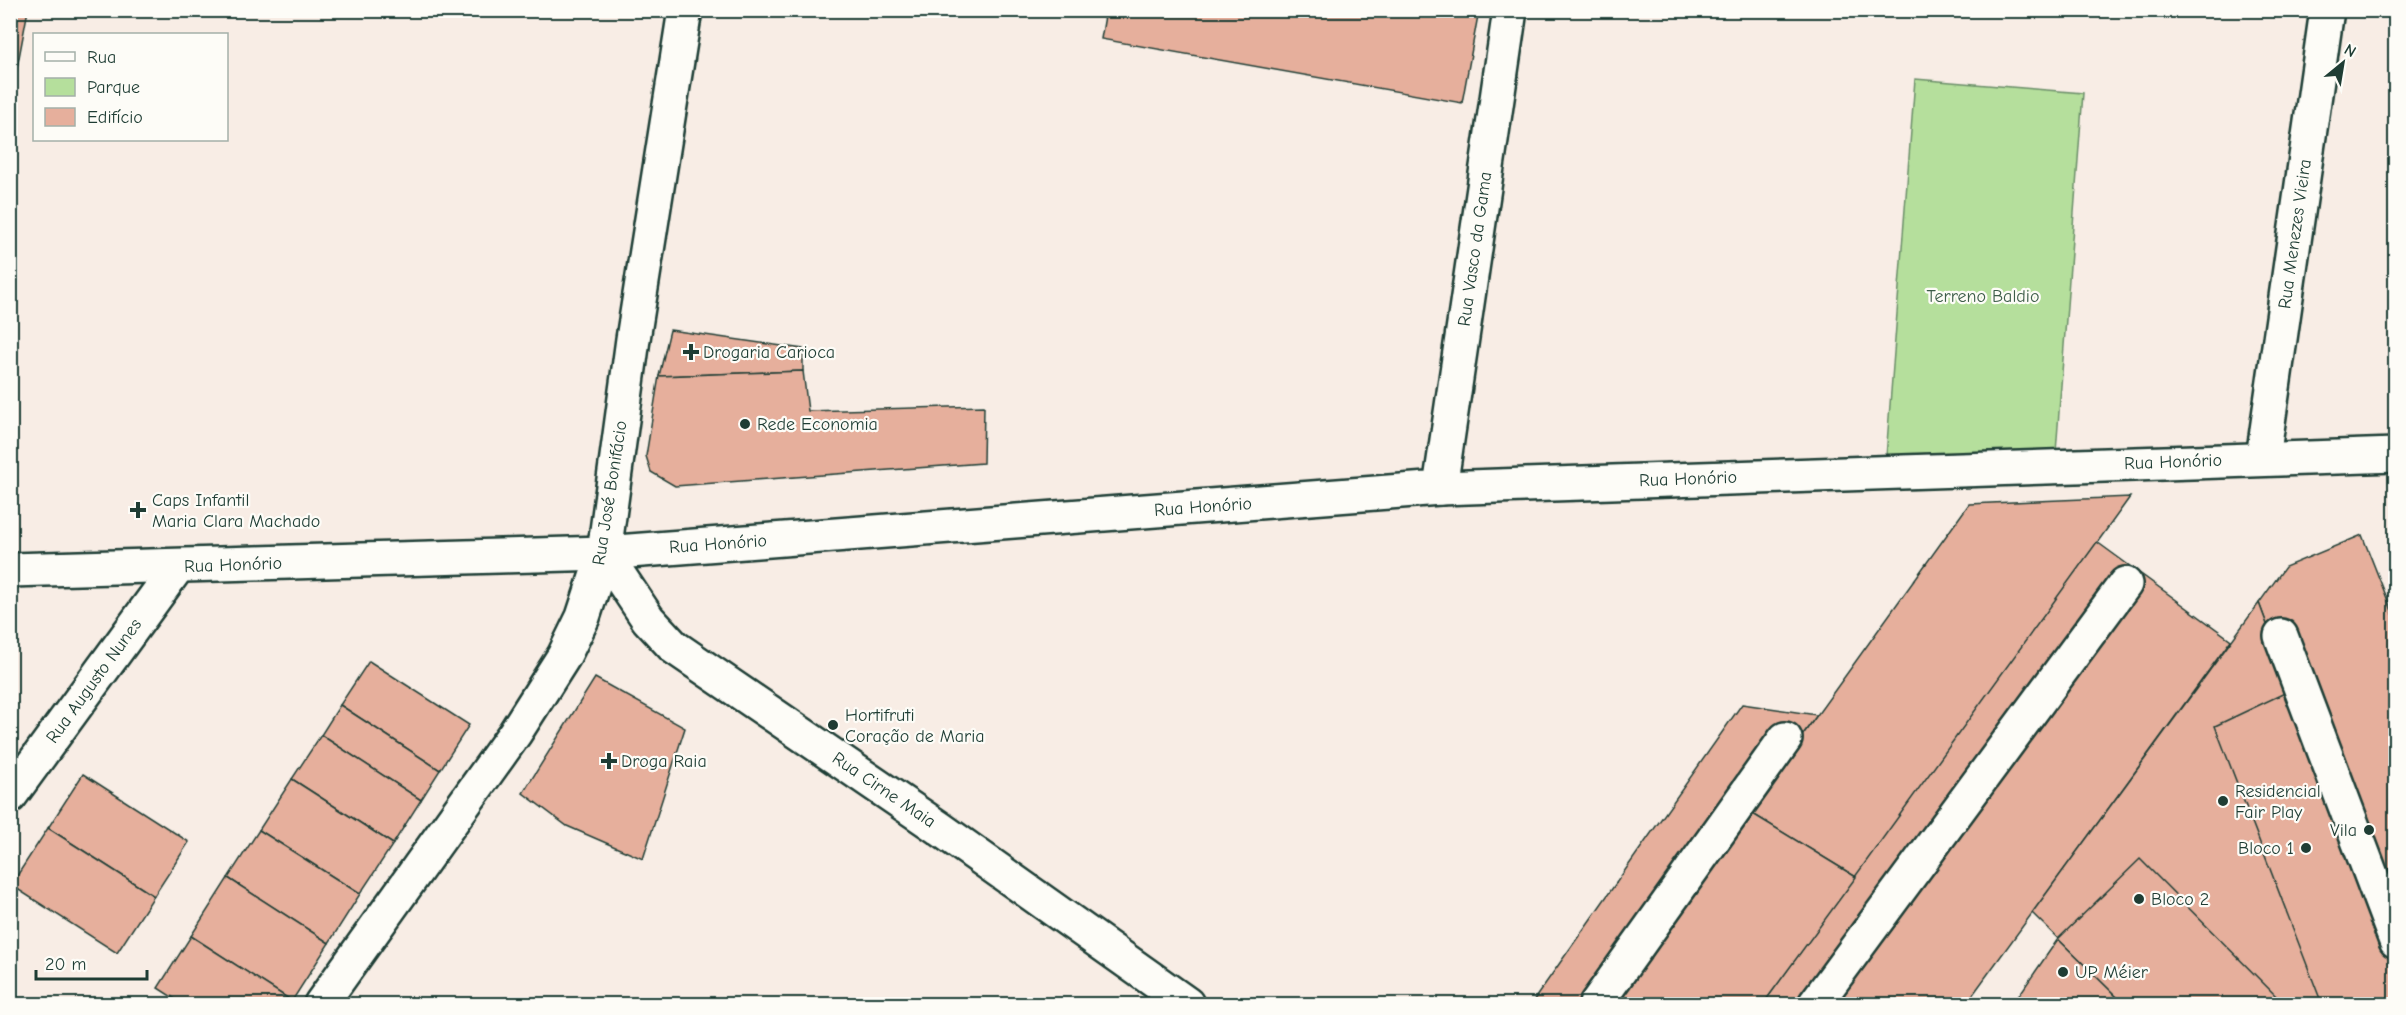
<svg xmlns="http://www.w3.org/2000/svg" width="2406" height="1015" viewBox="0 0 2406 1015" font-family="'Comic Neue',sans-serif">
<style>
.green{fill:#b5df9c;stroke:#6a8e68;stroke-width:1.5}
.building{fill:#e6af9c;stroke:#1f3d34;stroke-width:1.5}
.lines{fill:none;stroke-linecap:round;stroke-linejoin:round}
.street-casing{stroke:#1f3d34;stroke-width:38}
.secondary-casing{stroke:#1f3d34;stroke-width:38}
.street{stroke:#fdfcf7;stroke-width:33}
.secondary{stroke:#fdfcf7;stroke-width:33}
.poi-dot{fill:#1f3d34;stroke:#fdfcf7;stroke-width:2}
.labels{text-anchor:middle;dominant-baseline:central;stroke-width:4.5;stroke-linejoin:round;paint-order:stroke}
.street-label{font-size:18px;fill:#1f3d34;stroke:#fdfcf7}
.park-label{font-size:18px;fill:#3d5d49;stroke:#fdfcf7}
.poi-label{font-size:18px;fill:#1f3d34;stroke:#fdfcf7;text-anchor:start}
</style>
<rect width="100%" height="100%" fill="#f8ede5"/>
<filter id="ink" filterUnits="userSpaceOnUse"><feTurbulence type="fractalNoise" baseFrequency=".0167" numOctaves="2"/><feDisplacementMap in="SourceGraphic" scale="12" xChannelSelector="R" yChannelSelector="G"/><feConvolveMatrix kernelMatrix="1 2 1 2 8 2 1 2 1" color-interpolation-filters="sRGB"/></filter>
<g filter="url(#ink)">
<path class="green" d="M1915 79 2083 93 2056 452 1886 457Z"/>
<g class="building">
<path d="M10 10H28L10 105Z"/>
<path d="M1106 10H1479L1462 103 1101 39Z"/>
<path d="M670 330 803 349V371L659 376Z"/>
<path d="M803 371 808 411 984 406 983 463 675 486 651 472 646 456 659 376Z"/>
<path d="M2130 497 1856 877 1748 811 1969 504Z"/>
<path d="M2362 535 2396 621V971L2259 603 2285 567Z"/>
<path d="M2097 542 2231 640 1966 1004H1763Z"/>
<path d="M2259 603 2396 971V1004H2124L2032 913Z"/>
<path d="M369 661 469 725 440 770 340 705Z"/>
<path d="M595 678 685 728 643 859 567 826 523 793Z"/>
<path d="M2291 690 2396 971V1004H2322L2215 726Z"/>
<path d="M1742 704 1817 715 1606 1004H1531Z"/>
<path d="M340 705 440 770 421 800 321 735Z"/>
<path d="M321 735 421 800 393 844 292 779Z"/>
<path d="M83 774 189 842 154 896 48 828Z"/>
<path d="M292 779 393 844 360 894 259 830Z"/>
<path d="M1748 811 1856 877 1763 1004H1606Z"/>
<path d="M48 828 154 896 117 953 11 885Z"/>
<path d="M259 830 360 894 329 943 228 878Z"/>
<path d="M2140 859 2284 1004H2124L2058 939Z"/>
<path d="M228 878 329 943 292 1001 191 936Z"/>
<path d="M191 936 292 1001 289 1004H183L158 988Z"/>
<path d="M2058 939 2124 1004H2013Z"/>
</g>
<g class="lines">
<defs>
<g id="street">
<path d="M2263 458 2327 10"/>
<path d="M1440 488 2396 455"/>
<path d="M10 570 604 553 648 619 674 647 939 828 1187 1004"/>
<path d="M2281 636 2396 941"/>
<path d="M10 796 178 566"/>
<path d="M1596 1004 1785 739"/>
<path d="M1815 1004 2125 584"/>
</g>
<g id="secondary">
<path d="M604 553 1440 488 1510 10"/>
<path d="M321 1004 515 733 564 656 583 617 604 553 633 339 685 10"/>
</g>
</defs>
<use href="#street" class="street-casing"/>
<use href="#secondary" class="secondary-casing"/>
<use href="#street" class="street"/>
<use href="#secondary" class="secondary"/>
</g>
</g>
<g class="poi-dot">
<path d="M688 343h6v6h6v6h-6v6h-6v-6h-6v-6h6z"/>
<circle cx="745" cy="424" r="6"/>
<path d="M135 501h6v6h6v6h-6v6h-6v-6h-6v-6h6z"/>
<circle cx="833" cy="725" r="6"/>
<path d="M606 752h6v6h6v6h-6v6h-6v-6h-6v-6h6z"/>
<circle cx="2223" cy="801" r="6"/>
<circle cx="2369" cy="830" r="6"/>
<circle cx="2306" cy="848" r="6"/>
<circle cx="2139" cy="899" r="6"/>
<circle cx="2063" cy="972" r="6"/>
</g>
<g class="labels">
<g class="street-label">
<text transform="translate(2295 234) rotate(-82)">Rua Menezes Vieira</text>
<text transform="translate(1475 249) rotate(-82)">Rua Vasco da Gama</text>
<text transform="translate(2173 462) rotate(-2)">Rua Honório</text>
<text transform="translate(1688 479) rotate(-2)">Rua Honório</text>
<text transform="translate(610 493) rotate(-81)">Rua José Bonifácio</text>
<text transform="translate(1203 507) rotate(-4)">Rua Honório</text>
<text transform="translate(718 544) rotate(-4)">Rua Honório</text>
<text transform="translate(233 565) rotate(-2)">Rua Honório</text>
<text transform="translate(94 681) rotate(-54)">Rua Augusto Nunes</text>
<text transform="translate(884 790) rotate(34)">Rua Cirne Maia</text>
</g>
<g class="park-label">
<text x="1983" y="296">Terreno Baldio</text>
</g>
<g class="poi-label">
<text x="703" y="352">Drogaria Carioca</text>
<text x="757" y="424">Rede Economia</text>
<text x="152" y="500">Caps Infantil<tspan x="152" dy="21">Maria Clara Machado</tspan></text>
<text x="845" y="715">Hortifruti<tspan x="845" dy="21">Coração de Maria</tspan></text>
<text x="621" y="761">Droga Raia</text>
<text x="2235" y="791">Residencial<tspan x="2235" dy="21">Fair Play</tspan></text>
<text x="2357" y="830" text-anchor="end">Vila</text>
<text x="2294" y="848" text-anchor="end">Bloco 1</text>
<text x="2151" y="899">Bloco 2</text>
<text x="2075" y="972">UP Méier</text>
</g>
</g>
<rect width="2406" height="1015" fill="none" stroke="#fdfcf7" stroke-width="36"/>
<rect x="18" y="18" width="2370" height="979" fill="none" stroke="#1f3d34" stroke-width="2" filter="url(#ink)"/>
<rect x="33" y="33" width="195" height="108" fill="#fdfcf7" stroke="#a4b0a9" stroke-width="1.5"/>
<rect x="45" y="52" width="30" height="9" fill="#fdfcf7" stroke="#a4b0a9" stroke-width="1.5"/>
<text x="87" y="63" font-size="18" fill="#1f3d34">Rua</text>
<rect x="45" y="78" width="30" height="18" fill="#b5df9c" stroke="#a4b0a9" stroke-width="1.5"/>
<text x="87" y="93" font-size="18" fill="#1f3d34">Parque</text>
<rect x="45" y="108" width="30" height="18" fill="#e6af9c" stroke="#a4b0a9" stroke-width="1.5"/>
<text x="87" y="123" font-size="18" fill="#1f3d34">Edifício</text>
<g transform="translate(2343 63) rotate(30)" stroke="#fdfcf7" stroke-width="4.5" paint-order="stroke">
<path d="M0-4.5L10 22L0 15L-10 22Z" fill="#1f3d34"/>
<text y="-9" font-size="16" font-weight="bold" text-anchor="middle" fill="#1f3d34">N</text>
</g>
<path d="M36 970v9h111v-9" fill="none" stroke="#1f3d34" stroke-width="3"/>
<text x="45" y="970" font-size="18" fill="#1f3d34" stroke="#fdfcf7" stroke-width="4.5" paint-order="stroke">20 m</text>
</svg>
